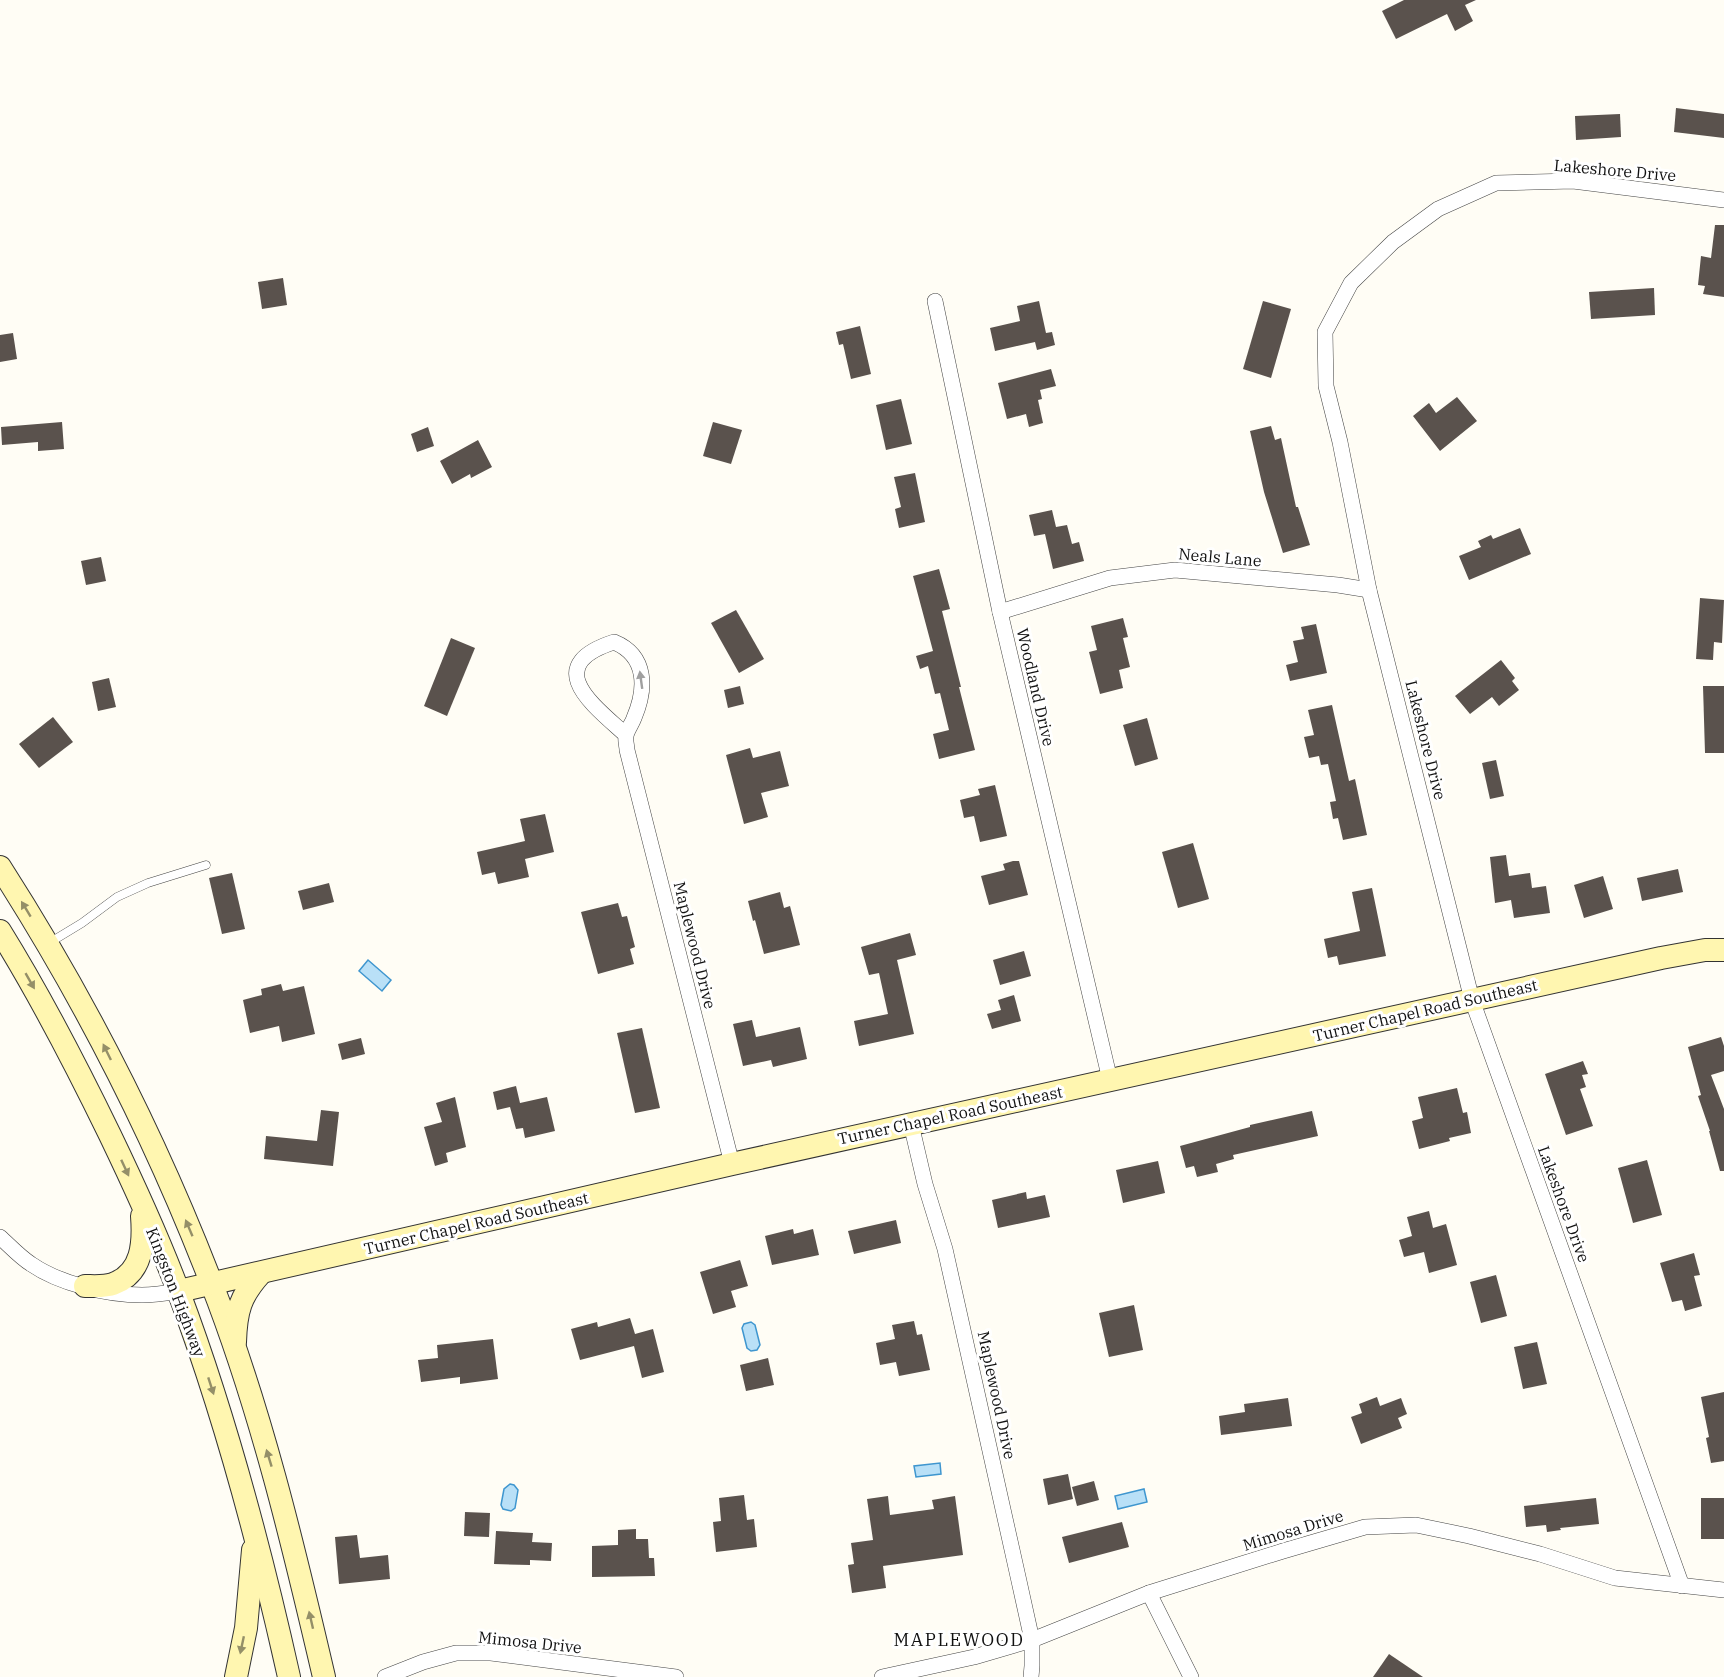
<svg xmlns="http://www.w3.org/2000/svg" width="1724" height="1677" viewBox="0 0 1724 1677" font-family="'IBM Plex Serif',serif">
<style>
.water{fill:#b9e0f7;stroke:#3f96cf;stroke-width:1.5}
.building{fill:#5a524d}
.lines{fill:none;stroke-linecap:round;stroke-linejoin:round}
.lane-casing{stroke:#444;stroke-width:9}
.street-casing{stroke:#444;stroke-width:16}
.secondary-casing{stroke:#333;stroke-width:24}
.lane{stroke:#fff;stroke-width:8}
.street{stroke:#fff;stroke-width:15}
.secondary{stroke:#fff6b0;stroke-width:22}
.oneway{fill:#a0a0a0}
.oneway2{fill:#948f68}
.labels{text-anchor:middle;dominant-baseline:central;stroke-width:6;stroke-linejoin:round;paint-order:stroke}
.street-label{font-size:16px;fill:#111;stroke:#fff}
.neighbourhood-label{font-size:18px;letter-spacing:1.5px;fill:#111;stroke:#fff}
</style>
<rect width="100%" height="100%" fill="#fffdf5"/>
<g class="water">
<path d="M368 960 391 980 382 991 359 971Z"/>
<path d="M751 1322 755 1325 760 1345 757 1350 751 1351 747 1348 742 1328 744 1324Z"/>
<path d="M940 1463 941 1474 916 1477 914 1466Z"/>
<path d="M510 1484 514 1485 518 1490 515 1508 511 1511 503 1509 501 1505 504 1489Z"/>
<path d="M1144 1489 1147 1502 1118 1509 1115 1496Z"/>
</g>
<g class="building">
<path d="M1404 0H1476L1465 5 1473 21 1455 31 1447 14 1396 39 1382 11Z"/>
<path d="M1676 108 1724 114V138L1674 132Z"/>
<path d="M1620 114 1621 137 1576 140 1575 116Z"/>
<path d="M1715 225H1724V297L1703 294 1705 286 1698 285 1701 256 1711 258Z"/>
<path d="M283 278 287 305 262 309 258 282Z"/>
<path d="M1654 288 1655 315 1591 319 1589 292Z"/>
<path d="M1039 301 1046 333 1052 332 1055 345 1037 350 1035 342 995 351 990 328 1020 321 1017 306Z"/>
<path d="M1263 301 1291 309 1271 378 1243 369Z"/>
<path d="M860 326 871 374 851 379 843 344 839 345 836 332Z"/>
<path d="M13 333 17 359 0 362V335Z"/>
<path d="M1051 369 1056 386 1040 390 1042 399 1038 400 1043 423 1029 427 1026 414 1007 419 998 383Z"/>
<path d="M1457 397 1477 421 1440 451 1413 416 1429 403 1436 413Z"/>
<path d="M901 399 912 444 886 450 876 405Z"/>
<path d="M62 422 64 449 38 451V442L2 445 1 427Z"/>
<path d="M713 422 742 430 731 464 703 456Z"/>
<path d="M1271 426 1275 440 1281 438 1296 507H1298L1310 545 1283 553 1264 492 1250 431Z"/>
<path d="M428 427 434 446 417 452 411 434Z"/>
<path d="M478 440 492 467 471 478 470 474 452 484 440 461Z"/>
<path d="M915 473 925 522 899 528 895 509 901 507 894 477Z"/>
<path d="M1052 510 1056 527 1067 525 1072 544 1079 542 1084 561 1053 569 1045 534 1034 536 1029 515Z"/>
<path d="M1520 528 1531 554 1469 580 1459 556 1481 547 1478 541 1491 535 1493 539Z"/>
<path d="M101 557 106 581 86 585 81 561Z"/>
<path d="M939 569 950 609 942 611 961 687H959L975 750 939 759 933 734 949 730 940 693 935 694 928 666 920 669 916 656 933 651 913 576Z"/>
<path d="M1700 598 1724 600 1722 643 1714 642 1713 660 1696 659Z"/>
<path d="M736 610 764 659 739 673 711 623Z"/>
<path d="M1123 618 1128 637 1123 638 1130 667 1119 670 1123 688 1100 694 1089 652 1097 650 1091 626Z"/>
<path d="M1316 624 1327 673 1290 681 1286 665 1298 662 1293 641 1304 639 1301 627Z"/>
<path d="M451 638 475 648 447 716 424 706Z"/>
<path d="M1501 660 1515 678 1512 681 1519 690 1499 706 1492 697 1470 714 1455 696Z"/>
<path d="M109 678 116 707 98 711 92 682Z"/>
<path d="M740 686 744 704 728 708 724 690Z"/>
<path d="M1703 686H1724V753H1705Z"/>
<path d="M1332 705 1349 781 1355 779 1367 835 1343 840 1338 818 1333 819 1330 802 1336 801 1328 764 1321 765 1319 756 1309 758 1304 737 1314 735 1308 710Z"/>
<path d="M53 717 73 742 39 768 19 744Z"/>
<path d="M1147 718 1158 759 1135 766 1123 725Z"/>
<path d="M750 748 753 758 780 751 789 786 761 793 768 817 744 824 726 755Z"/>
<path d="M1496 760 1504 796 1490 799 1482 763Z"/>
<path d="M995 785 1007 836 980 842 974 816 964 818 960 800 980 795 978 789Z"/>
<path d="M545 814 554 852 525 859 529 877 498 884 495 872 482 875 477 852 525 841 520 819Z"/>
<path d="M1193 843 1209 899 1178 908 1162 852Z"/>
<path d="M1506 855 1509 876 1530 873 1532 888 1546 886 1550 913 1514 918 1511 900 1495 903 1490 857Z"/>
<path d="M1013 861H1019L1028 895 989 905 981 876 1005 870 1003 864Z"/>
<path d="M1678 869 1683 892 1642 901 1637 878Z"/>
<path d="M232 873 245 929 222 934 209 878Z"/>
<path d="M1603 876 1613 909 1584 918 1574 885Z"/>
<path d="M329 883 334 902 303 910 298 891Z"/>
<path d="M1372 888 1386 956 1339 965 1337 956 1328 958 1324 939 1360 931 1352 892Z"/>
<path d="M780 892 784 908 790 906 800 945 764 954 755 920 753 921 748 901Z"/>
<path d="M618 903 622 917 627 916 635 947 630 949 634 964 598 974 581 912Z"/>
<path d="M910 933 916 955 897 960 914 1034 859 1046 854 1021 888 1014 879 973 869 975 861 947Z"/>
<path d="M1024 951 1031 976 1000 985 993 960Z"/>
<path d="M281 984 283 991 304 986 315 1034 282 1042 279 1026 250 1033 243 1000 262 995 261 989Z"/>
<path d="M1014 995 1021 1021 992 1029 987 1014 1001 1010 998 1000Z"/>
<path d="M752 1020 756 1037 800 1027 807 1059 773 1067 771 1060 743 1066 733 1024Z"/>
<path d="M642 1028 660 1108 635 1113 617 1033Z"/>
<path d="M1721 1037 1724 1046V1071L1711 1075 1724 1109V1171H1720L1709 1131H1710L1698 1096 1701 1095 1688 1047Z"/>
<path d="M361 1038 365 1054 342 1060 338 1044Z"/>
<path d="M1583 1061 1588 1074 1582 1075 1586 1087 1580 1089 1593 1126 1566 1135 1545 1074Z"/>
<path d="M516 1086 520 1103 547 1097 555 1131 525 1138 523 1128 516 1129 510 1107 497 1110 493 1092Z"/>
<path d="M1457 1088 1463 1113 1467 1112 1471 1133 1449 1138 1450 1141 1419 1149 1412 1121 1423 1118 1418 1097Z"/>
<path d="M455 1097 466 1147 446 1153 448 1162 435 1166 424 1127 442 1122 436 1103Z"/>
<path d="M321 1110 339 1112 333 1166 264 1159 266 1136 317 1141Z"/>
<path d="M1312 1111 1318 1136 1233 1155 1234 1159 1216 1164 1218 1172 1197 1177 1194 1166 1186 1168 1180 1146 1250 1127V1125Z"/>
<path d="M1647 1160 1662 1215 1633 1223 1618 1168Z"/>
<path d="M1158 1161 1165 1193 1123 1203 1116 1170Z"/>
<path d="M1026 1192 1027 1199 1045 1195 1050 1217 998 1228 992 1200Z"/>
<path d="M1429 1211 1433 1228 1446 1224 1457 1265 1429 1273 1424 1252 1404 1257 1399 1240 1412 1236 1407 1217Z"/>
<path d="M896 1220 901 1243 854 1254 848 1231Z"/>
<path d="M793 1229 794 1234 813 1229 819 1255 772 1265 765 1236Z"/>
<path d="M1694 1253 1700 1275 1694 1276 1702 1306 1685 1311 1682 1300 1672 1302 1660 1263Z"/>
<path d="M740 1260 748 1286 731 1291 736 1307 713 1314 700 1272Z"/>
<path d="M1496 1275 1507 1316 1481 1323 1470 1282Z"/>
<path d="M1134 1305 1143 1350 1109 1357 1099 1313Z"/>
<path d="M630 1318 635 1334 653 1329 664 1372 642 1378 634 1346 580 1360 571 1329 597 1322 598 1327Z"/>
<path d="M914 1321 917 1335 922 1334 930 1370 899 1376 896 1362 880 1365 876 1343 895 1339 892 1325Z"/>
<path d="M493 1339 498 1379 460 1384V1377L421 1382 418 1360 438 1358 437 1345Z"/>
<path d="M1537 1342 1547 1384 1523 1389 1514 1347Z"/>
<path d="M768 1358 774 1385 746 1391 740 1365Z"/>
<path d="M1724 1392V1461L1711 1463 1706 1438 1709 1437 1701 1397Z"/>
<path d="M1377 1397 1380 1406 1401 1398 1407 1414 1398 1418 1402 1428 1361 1444 1351 1417 1362 1413 1359 1404Z"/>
<path d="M1288 1398 1292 1426 1221 1435 1219 1416 1245 1412 1244 1404Z"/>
<path d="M1068 1474 1073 1499 1048 1505 1043 1479Z"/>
<path d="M1094 1481 1099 1500 1077 1506 1072 1487Z"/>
<path d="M744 1495 747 1520 754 1519 757 1547 716 1552 713 1522 721 1521 719 1498Z"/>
<path d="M888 1496 890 1515 934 1509 932 1500 955 1496 963 1555 883 1566 886 1588 852 1593 848 1565 854 1564 851 1543 873 1540 867 1499Z"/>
<path d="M1596 1498 1599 1524 1560 1528 1561 1530 1547 1532 1546 1525 1526 1527 1524 1506Z"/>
<rect x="1701" y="1498" width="23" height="41"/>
<path d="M465 1512 490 1513 489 1537 464 1536Z"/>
<path d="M1122 1522 1129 1547 1069 1563 1062 1537Z"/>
<path d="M636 1529V1539H648L649 1558H654L655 1576 592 1577V1546L618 1545V1530Z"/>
<path d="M496 1531 533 1533 532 1542 552 1543 551 1561 530 1560V1565L494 1564Z"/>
<path d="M357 1535 360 1558 388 1555 390 1579 339 1584 335 1537Z"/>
<path d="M1389 1654 1423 1677H1373Z"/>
</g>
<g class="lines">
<defs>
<path id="lane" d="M49 943 82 923 117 897 148 883 206 865"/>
<g id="street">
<path d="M935 301 1000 612 1110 1080"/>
<path d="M1000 612 1110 578 1175 570 1338 585 1369 590"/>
<path d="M626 735C593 705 540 666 614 642 648 656 646 690 634 718 632 724 627 730 626 736 625 740 627 746 627 750L732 1164"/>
<path d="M911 1124 925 1184 945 1249 1019 1581 1032 1640V1666L1031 1677"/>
<path d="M0 1237C10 1246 20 1257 31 1264 60 1284 107 1295 142 1295 154 1295 167 1293 179 1291"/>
<path d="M1682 1586 1472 1000 1369 590 1340 442 1326 386 1325 332 1351 283 1393 242 1438 209 1496 183 1573 181 1724 200"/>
<path d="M1149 1593 1191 1677"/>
<path d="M385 1677 423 1662 456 1653H491L676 1677"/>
<path d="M882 1677 974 1657 1032 1640 1149 1593 1283 1551 1365 1527 1416 1525 1469 1536 1540 1554 1615 1578 1724 1590"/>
</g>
<g id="secondary">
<path d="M0 867C84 998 155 1137 211 1282 261 1410 293 1544 324 1677"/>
<path d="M0 931C41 997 76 1065 110 1135 135 1187 159 1239 179 1293 226 1418 260 1547 289 1677"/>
<path d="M85 1286C93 1286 105 1287 113 1284 143 1273 144 1242 142 1216"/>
<path d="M179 1291 732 1164 1661 958 1705 950H1724"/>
<path d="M235 1342C236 1311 240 1296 261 1273"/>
<path d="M236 1677 246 1628 253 1550"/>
</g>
</defs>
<use href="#lane" class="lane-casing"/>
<use href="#street" class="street-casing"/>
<use href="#secondary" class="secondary-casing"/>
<use href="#lane" class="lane"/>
<use href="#street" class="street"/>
<use href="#secondary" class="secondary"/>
</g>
<defs><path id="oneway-solid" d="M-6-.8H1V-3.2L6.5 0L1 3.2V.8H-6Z" transform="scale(1.5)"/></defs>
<use class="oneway" href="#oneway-solid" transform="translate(641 680) rotate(-98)"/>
<g class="oneway2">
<use href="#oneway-solid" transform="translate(26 909) rotate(-121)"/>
<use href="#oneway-solid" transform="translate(30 981) rotate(60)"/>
<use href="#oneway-solid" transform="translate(107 1052) rotate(-116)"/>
<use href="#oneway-solid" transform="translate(125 1168) rotate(65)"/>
<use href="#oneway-solid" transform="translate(189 1228) rotate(-113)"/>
<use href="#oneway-solid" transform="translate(211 1386) rotate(72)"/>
<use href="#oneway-solid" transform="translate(269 1458) rotate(-107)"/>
<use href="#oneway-solid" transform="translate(311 1620) rotate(-103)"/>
<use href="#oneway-solid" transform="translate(242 1645) rotate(102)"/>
</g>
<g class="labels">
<g class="street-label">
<text transform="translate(1615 170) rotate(5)">Lakeshore Drive</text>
<text transform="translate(1220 557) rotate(5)">Neals Lane</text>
<text transform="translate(1036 687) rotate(77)">Woodland Drive</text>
<text transform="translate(1426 740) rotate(76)">Lakeshore Drive</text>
<text transform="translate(695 945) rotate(76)">Maplewood Drive</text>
<text transform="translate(1425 1010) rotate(-13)">Turner Chapel Road Southeast</text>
<text transform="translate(950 1115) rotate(-12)">Turner Chapel Road Southeast</text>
<text transform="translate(1564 1204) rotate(70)">Lakeshore Drive</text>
<text transform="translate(476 1223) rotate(-13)">Turner Chapel Road Southeast</text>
<text transform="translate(176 1292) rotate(69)">Kingston Highway</text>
<text transform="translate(997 1395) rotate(78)">Maplewood Drive</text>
<text transform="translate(1293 1530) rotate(-17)">Mimosa Drive</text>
<text transform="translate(530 1642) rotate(6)">Mimosa Drive</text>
</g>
<g class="neighbourhood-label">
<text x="959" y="1639">MAPLEWOOD</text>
</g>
</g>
</svg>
